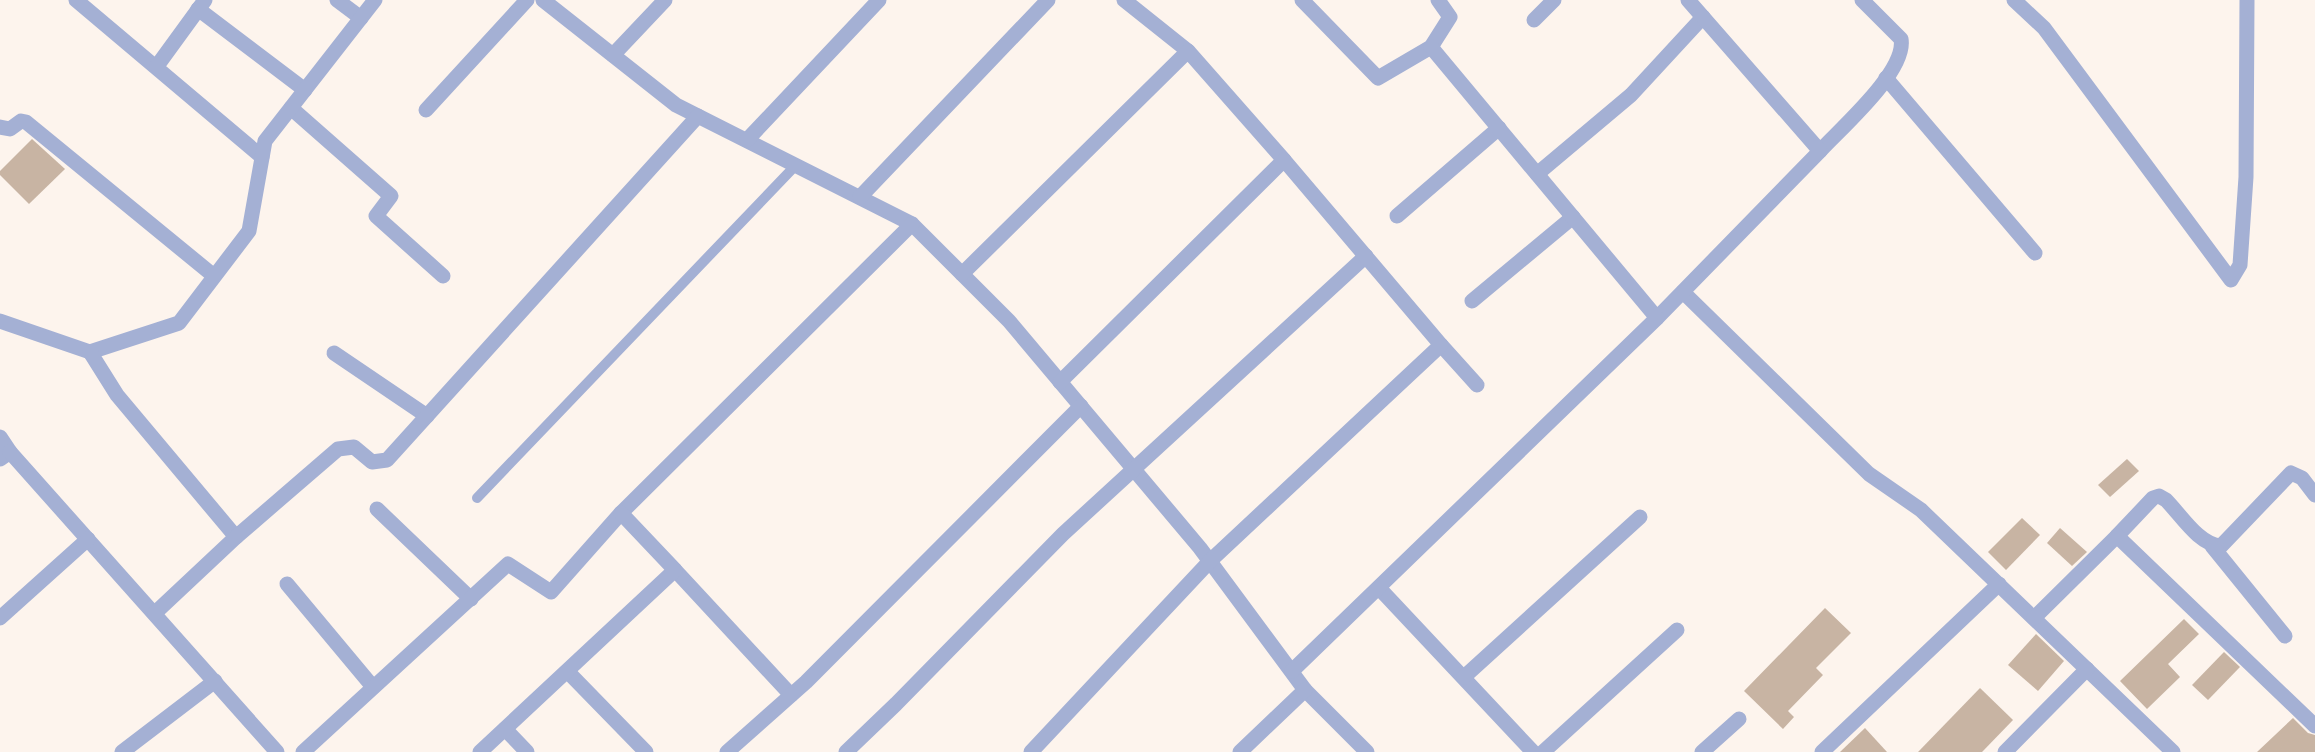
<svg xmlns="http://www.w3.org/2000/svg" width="2315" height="752" viewBox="0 0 2315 752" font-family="Roboto,sans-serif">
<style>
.building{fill:#c8b4a3}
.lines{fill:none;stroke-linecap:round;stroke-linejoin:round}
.service{stroke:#a4b0d4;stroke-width:10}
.minor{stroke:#a4b0d4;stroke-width:15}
</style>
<rect width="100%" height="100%" fill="#fdf4ed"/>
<g class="building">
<path d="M32 139 65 169 29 204 0 175V171Z"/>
<path d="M2127 459 2139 471 2110 497 2098 485Z"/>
<path d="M2022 518 2040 535 2006 570 1988 552Z"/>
<path d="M2060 528 2087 552 2072 566 2047 543Z"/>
<path d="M1825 608 1851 633 1816 668 1823 675 1788 711 1794 717 1783 729 1744 691Z"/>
<path d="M2184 619 2199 634 2168 664 2180 677 2147 709 2120 681Z"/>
<path d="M2036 634 2064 661 2038 691 2008 665Z"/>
<path d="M2224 652 2240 667 2208 700 2192 685Z"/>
<path d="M1980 688 2013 720 1982 752H1918Z"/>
<path d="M2293 718 2308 733 2315 735V752H2257Z"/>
<path d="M1865 728 1887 752H1840Z"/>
</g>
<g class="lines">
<path class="service" d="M477 498 796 165"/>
<g class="minor">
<path d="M76 0 262 157"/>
<path d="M337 0 361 18"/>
<path d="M543 0 676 105 912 224 1009 321 1200 548 1305 690 1367 752"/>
<path d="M1124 0 1188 51"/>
<path d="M1302 0 1378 78 1431 47 1450 17 1438 0"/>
<path d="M2014 0 2044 28 2231 280 2240 265 2246 177 2247 0"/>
<path d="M198 9 305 90"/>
<path d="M1534 20 1554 0"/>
<path d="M613 55 665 0"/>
<path d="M157 66 205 0"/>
<path d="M1886 78 2035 253"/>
<path d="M291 108 391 196 376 216 443 276"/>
<path d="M426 110 527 0"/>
<path d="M0 127 10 129 21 121 26 122 214 276"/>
<path d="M747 140 879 0"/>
<path d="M1820 151C1841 128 1907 71 1901 39L1862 0"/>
<path d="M1537 174 1631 95 1703 17"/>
<path d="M860 197 1048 0"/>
<path d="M1397 216 1499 128"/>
<path d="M962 274 1188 51 1284 160"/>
<path d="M1683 292 1869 474 1921 510 2173 752"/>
<path d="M1472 301 1573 217"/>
<path d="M1657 318 1820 151 1688 0"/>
<path d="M0 321 90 352 179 323 249 231 265 141 375 0"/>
<path d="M1441 345 1477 385"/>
<path d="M90 352 117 395 236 537"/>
<path d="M334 353 427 416"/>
<path d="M0 437 10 452 0 459"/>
<path d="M10 452 277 752"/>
<path d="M377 509 471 599"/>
<path d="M2117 536 2153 498 2159 496 2166 500C2181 515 2199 545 2221 546L2291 473 2302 478 2315 495"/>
<path d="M2212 546 2285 636"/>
<path d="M675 570 791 695"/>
<path d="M287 584 373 687"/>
<path d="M1379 588 1533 752"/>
<path d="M155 613 236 537 338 449 354 447 372 462 387 460 698 116"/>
<path d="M0 618 88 539"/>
<path d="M2034 618 2117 536 2315 726"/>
<path d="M1292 671 1657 318 1431 47"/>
<path d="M568 672 646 752"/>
<path d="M1464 677 1640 517"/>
<path d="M505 729 527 752"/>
<path d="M122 752 215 681"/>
<path d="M303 752 508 564 551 592 621 513 912 224"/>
<path d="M480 752 675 570 621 513"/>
<path d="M727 752 806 682 1081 406"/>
<path d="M846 752 896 704 1063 534 1366 256"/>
<path d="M1031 752 1210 561 1441 345 1284 160 1060 382"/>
<path d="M1240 752 1305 690"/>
<path d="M1543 752 1677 630"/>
<path d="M1702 752 1739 719"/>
<path d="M1822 752 1999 584"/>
<path d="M2005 752 2087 669"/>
</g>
</g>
</svg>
